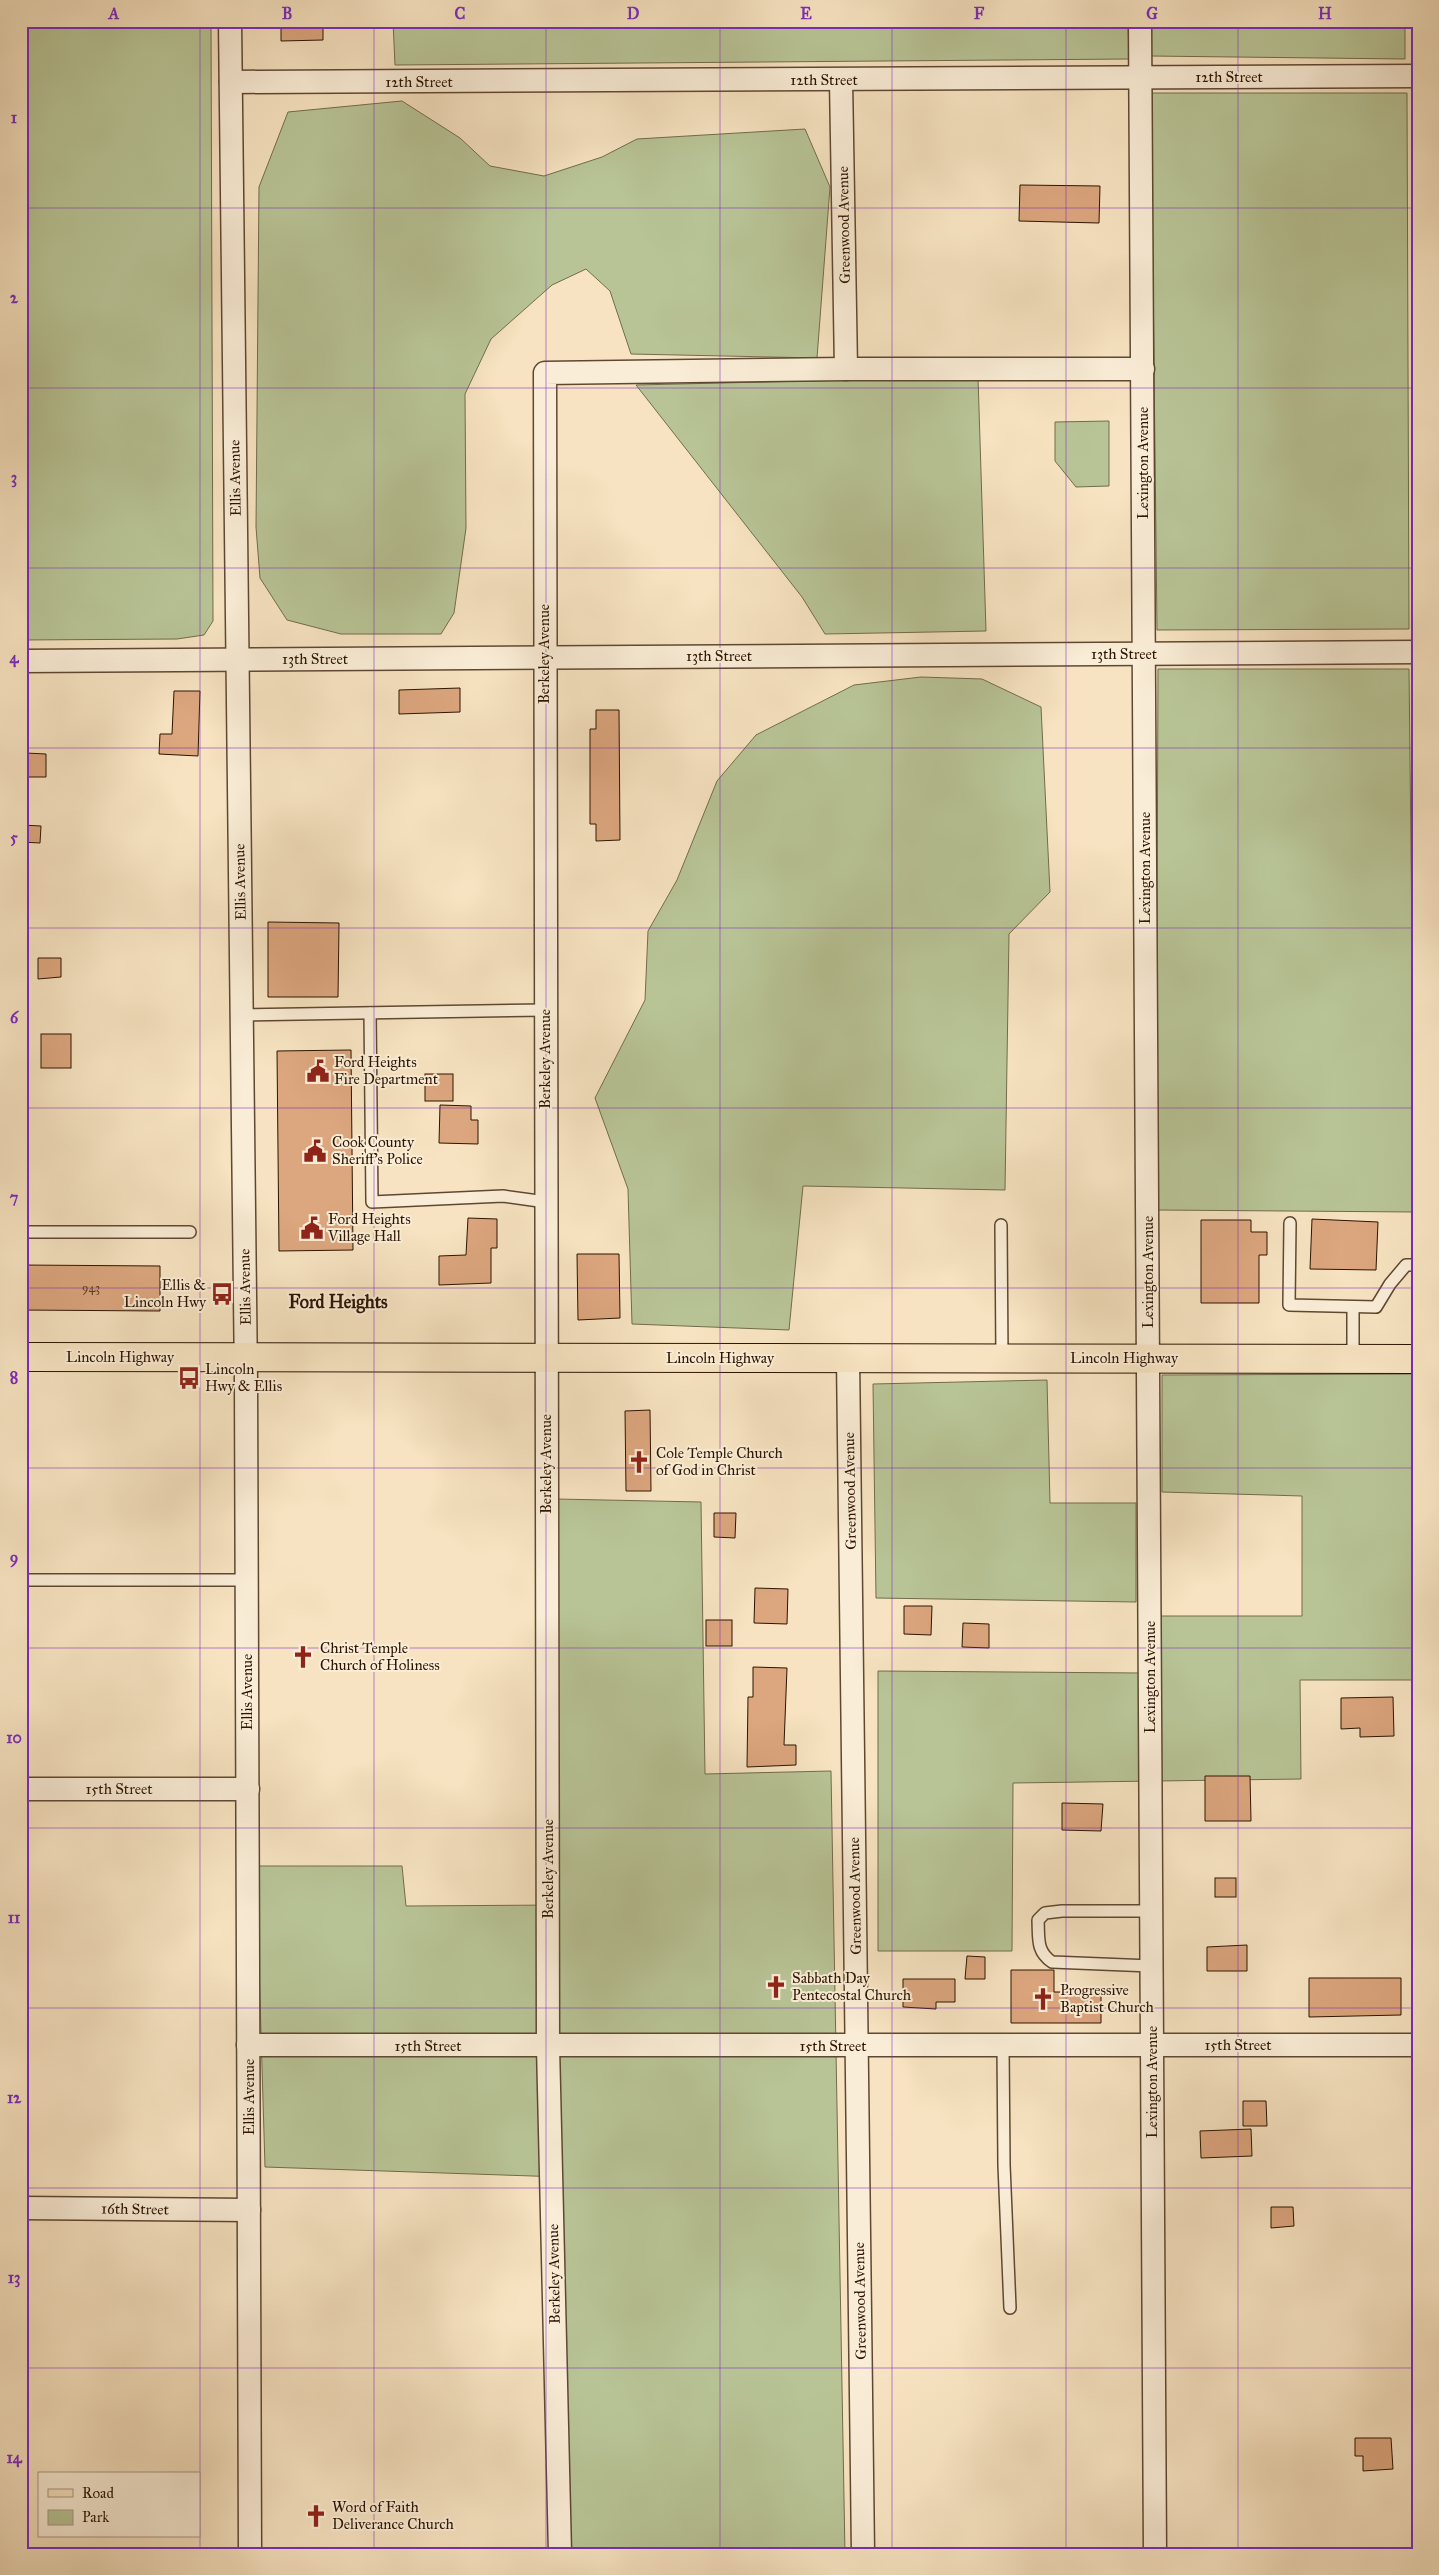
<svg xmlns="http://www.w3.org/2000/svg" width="1439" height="2575" viewBox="0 0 1439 2575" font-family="'IM FELL Great Primer',serif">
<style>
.green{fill:#b8c496;stroke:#726c4c}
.building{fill:#dca67e;stroke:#2c1401}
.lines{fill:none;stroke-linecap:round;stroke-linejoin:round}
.lane-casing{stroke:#5f4831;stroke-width:14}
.street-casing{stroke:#5f4831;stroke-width:25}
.primary-casing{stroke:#2c1401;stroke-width:30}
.lane{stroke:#faedd7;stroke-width:11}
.street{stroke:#faedd7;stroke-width:22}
.primary{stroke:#f7e3c1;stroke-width:28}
.grid{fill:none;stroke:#7b2cbf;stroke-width:1;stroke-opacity:0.55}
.labels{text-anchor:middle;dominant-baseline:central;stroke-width:4;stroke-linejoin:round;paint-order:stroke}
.number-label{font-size:12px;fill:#583820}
.street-label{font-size:15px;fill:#2c1401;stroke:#faedd7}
.poi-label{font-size:15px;fill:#2c1401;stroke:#faedd7;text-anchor:start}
.quarter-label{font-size:18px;font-weight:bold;fill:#2c1401;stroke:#faedd7}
.neatline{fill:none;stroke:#7b2cbf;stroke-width:2}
.grid-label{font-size:16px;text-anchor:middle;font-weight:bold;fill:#7b2cbf}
</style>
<rect width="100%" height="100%" fill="#f7e3c1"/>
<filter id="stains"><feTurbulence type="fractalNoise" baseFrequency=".004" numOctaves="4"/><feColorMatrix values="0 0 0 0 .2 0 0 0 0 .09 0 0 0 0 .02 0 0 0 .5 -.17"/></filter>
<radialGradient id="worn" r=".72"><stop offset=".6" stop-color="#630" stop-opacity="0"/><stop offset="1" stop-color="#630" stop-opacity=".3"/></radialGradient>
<g class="green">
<path d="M21 21H211L213 621 204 635 177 639 21 640Z"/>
<path d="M393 21H1128L1129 59 395 65Z"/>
<path d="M1150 21H1405V59L1150 56Z"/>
<path d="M1151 93H1407L1409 629 1157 630Z"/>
<path d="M402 101 460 138 490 166 544 176 602 157 637 139 805 129 830 187 817 358 631 354 610 291 586 269 552 285 491 339 465 394 466 528 454 613 441 634H341L287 620 260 578 256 527 259 187 288 112Z"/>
<path d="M978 377 986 631 825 634 802 597 636 385Z"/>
<path d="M1109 421V486L1076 487 1055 461V422Z"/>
<path d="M1158 669H1409L1415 1212 1156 1210Z"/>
<path d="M921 677 982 679 1041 707 1050 892 1009 934 1005 1190 803 1186 789 1330 632 1324 628 1189 595 1098 645 1000 648 931 677 880 717 781 756 735 854 685Z"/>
<path d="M1418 1374V1680H1300L1301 1779 1013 1783 1012 1951H878V1671L1142 1673 1139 1616H1302V1496L1162 1492V1375Z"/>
<path d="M1047 1380 1050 1503H1136V1602L876 1598 873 1384Z"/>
<path d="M557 1499 701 1502 705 1774 831 1771 845 2554H570L562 2177 265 2167 256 1866H402L406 1906 559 1905Z"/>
</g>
<g class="building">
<path d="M281 21H323V40L281 41Z"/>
<path d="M1020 185 1100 186 1099 223 1019 221Z"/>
<path d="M460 688V712L399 714V690Z"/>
<path d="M174 691H200L198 756 159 754 160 734H172Z"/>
<path d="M596 710H619L620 840 596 841V824H590V729H596Z"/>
<path d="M26 753 46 754V777H26Z"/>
<path d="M21 825 41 826 40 843 21 842Z"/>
<path d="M268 922 339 923 338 997H268Z"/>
<path d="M38 958H61V977L38 979Z"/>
<rect x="41" y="1034" width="30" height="34"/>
<path d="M351 1050 353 1250 279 1251 277 1051Z"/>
<rect x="425" y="1074" width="28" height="27"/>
<path d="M440 1105 471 1106V1120H478V1144L439 1143Z"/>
<path d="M468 1218 497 1219V1248H491V1283L439 1285V1256L466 1255Z"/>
<path d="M1312 1219 1378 1222 1376 1270 1310 1269Z"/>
<path d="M1201 1220H1251V1232H1267V1255H1259V1303H1201Z"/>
<path d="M577 1254H619L620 1318 578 1320Z"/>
<path d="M21 1265 160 1266V1311L21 1310Z"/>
<path d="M650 1410 651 1491H626L625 1411Z"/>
<path d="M714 1513H736L735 1538 714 1537Z"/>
<path d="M755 1588 788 1589 787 1624 754 1623Z"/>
<path d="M904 1606H932L931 1635 904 1634Z"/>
<rect x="706" y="1620" width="26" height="26"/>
<path d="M963 1623 989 1624V1648L962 1647Z"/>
<path d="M753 1667 787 1668 784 1745H796V1765L747 1767 748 1697H753Z"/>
<path d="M1393 1697 1394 1736 1360 1737V1728L1341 1729V1698Z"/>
<path d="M1205 1776H1250L1251 1821H1205Z"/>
<path d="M1062 1803 1103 1804 1101 1831 1062 1830Z"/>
<rect x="1215" y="1878" width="21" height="19"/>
<path d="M1247 1945V1971H1207V1947Z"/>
<path d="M967 1956 985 1957V1979H965Z"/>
<path d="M1011 1970H1054V1992H1101V2023H1011Z"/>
<path d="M1309 1978H1401V2015L1309 2017Z"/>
<path d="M903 1979H955V2002H936V2009L903 2007Z"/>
<path d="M1243 2101H1266L1267 2126H1243Z"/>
<path d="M1251 2129 1252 2156 1201 2158 1200 2131Z"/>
<path d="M1271 2207H1293L1294 2226 1271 2228Z"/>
<path d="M1355 2438H1391L1393 2469 1363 2471V2456H1355Z"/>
</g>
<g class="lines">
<defs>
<g id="lane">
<path d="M370 1013 372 1202 503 1196 546 1202"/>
<path d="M243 1015 545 1010"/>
<path d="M1290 1223 1289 1305 1376 1307 1390 1284 1406 1265H1418"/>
<path d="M1001 1225 1002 1358"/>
<path d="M21 1232H190"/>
<path d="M1353 1307V1359"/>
<path d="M21 1580H247"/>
<path d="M1151 1911H1062L1045 1913 1038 1920C1039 1938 1036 1951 1052 1962L1151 1966"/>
<path d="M1003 2046 1004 2165 1010 2308"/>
</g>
<g id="street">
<path d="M230 21 246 1381 250 2554"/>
<path d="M1140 21 1155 2554"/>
<path d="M841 80 846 369"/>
<path d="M231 82 1418 76"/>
<path d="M21 661 1418 652"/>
<path d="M848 1358 863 2554"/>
<path d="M21 1789H248"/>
<path d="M248 2045H1418"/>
<path d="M21 2208 249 2210"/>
<path d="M560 2554 548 2046 545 373 846 369H1143"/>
</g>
<path id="primary" d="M21 1357 1418 1359"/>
</defs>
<use href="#lane" class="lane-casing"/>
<use href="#street" class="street-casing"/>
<use href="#primary" class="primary-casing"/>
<use href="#lane" class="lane"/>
<use href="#street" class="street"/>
<use href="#primary" class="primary"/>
</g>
<path class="grid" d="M200 21V2554M374 21V2554M546 21V2554M720 21V2554M892 21V2554M1066 21V2554M1238 21V2554M21 208H1418M21 388H1418M21 568H1418M21 748H1418M21 928H1418M21 1108H1418M21 1288H1418M21 1468H1418M21 1648H1418M21 1828H1418M21 2008H1418M21 2188H1418M21 2368H1418"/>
<defs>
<symbol id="civic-bare" viewBox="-9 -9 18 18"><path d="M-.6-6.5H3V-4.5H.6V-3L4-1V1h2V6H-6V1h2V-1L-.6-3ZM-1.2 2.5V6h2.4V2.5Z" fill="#8f2418" stroke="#faedd7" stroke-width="2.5" paint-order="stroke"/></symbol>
<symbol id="bus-bare" viewBox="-9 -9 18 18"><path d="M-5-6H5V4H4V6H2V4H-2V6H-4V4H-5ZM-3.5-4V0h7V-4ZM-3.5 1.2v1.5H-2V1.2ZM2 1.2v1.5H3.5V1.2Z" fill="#8f2418" stroke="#faedd7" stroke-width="2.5" paint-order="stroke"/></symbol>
<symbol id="church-bare" viewBox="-9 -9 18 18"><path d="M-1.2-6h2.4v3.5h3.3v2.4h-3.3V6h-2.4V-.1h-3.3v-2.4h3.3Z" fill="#8f2418" stroke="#faedd7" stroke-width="2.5" paint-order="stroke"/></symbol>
</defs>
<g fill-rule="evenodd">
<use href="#civic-bare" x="302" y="1055" width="32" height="32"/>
<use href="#civic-bare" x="299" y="1135" width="32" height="32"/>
<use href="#civic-bare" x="296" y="1212" width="32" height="32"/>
<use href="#bus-bare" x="206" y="1278" width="32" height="32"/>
<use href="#bus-bare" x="173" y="1362" width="32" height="32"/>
<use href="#church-bare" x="623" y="1446" width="32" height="32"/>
<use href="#church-bare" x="287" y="1641" width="32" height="32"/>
<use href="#church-bare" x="760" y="1971" width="32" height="32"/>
<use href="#church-bare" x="1027" y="1983" width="32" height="32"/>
<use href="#church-bare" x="300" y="2500" width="32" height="32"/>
</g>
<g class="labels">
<g class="number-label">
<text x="91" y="1288">943</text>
</g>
<g class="street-label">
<text x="1229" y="77">12th Street</text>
<text x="824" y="80">12th Street</text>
<text x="419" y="82">12th Street</text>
<text transform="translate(844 225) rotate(-91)">Greenwood Avenue</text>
<text transform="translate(1143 463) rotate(-90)">Lexington Avenue</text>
<text transform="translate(235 478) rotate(-91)">Ellis Avenue</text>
<text transform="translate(544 654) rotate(-90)">Berkeley Avenue</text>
<text x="1124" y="654">13th Street</text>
<text x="719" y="656">13th Street</text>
<text x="315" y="659">13th Street</text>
<text transform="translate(1145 868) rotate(-90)">Lexington Avenue</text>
<text transform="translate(240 882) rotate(-91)">Ellis Avenue</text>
<text transform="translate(545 1059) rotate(-90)">Berkeley Avenue</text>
<text transform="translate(1148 1272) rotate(-90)">Lexington Avenue</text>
<text transform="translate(245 1287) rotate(-91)">Ellis Avenue</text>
<text x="120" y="1357">Lincoln Highway</text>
<text x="720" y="1358">Lincoln Highway</text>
<text x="1124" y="1358">Lincoln Highway</text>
<text transform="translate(546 1464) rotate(-90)">Berkeley Avenue</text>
<text transform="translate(850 1491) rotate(-91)">Greenwood Avenue</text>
<text transform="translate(1150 1677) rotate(-90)">Lexington Avenue</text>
<text transform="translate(247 1692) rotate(-90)">Ellis Avenue</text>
<text x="119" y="1789">15th Street</text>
<text transform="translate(548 1869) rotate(-90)">Berkeley Avenue</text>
<text transform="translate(855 1896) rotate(-91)">Greenwood Avenue</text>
<text x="1238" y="2045">15th Street</text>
<text x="428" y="2046">15th Street</text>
<text x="833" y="2046">15th Street</text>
<text transform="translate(1152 2082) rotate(-90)">Lexington Avenue</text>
<text transform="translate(249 2097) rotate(-90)">Ellis Avenue</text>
<text transform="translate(135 2209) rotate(1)">16th Street</text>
<text transform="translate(554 2274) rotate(-91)">Berkeley Avenue</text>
<text transform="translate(860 2301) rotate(-91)">Greenwood Avenue</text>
</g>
<g class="poi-label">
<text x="334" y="1062">Ford Heights<tspan x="334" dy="17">Fire Department</tspan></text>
<text x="332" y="1142">Cook County<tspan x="332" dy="17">Sheriff's Police</tspan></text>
<text x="328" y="1219">Ford Heights<tspan x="328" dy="17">Village Hall</tspan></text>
<text x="206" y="1285" text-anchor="end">Ellis &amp;<tspan x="206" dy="17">Lincoln Hwy</tspan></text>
<text x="205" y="1369">Lincoln<tspan x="205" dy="17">Hwy &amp; Ellis</tspan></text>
<text x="656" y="1453">Cole Temple Church<tspan x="656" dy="17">of God in Christ</tspan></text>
<text x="320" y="1648">Christ Temple<tspan x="320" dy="17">Church of Holiness</tspan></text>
<text x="792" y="1978">Sabbath Day<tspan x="792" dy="17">Pentecostal Church</tspan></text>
<text x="1060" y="1990">Progressive<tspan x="1060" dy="17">Baptist Church</tspan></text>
<text x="332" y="2507">Word of Faith<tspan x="332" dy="17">Deliverance Church</tspan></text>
</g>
<g class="quarter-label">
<text x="338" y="1302">Ford Heights</text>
</g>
</g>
<rect width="1439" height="2575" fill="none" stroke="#f7e3c1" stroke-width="55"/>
<rect x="38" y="2472" width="162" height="65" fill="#faedd7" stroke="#a89681"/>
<rect x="48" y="2489" width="25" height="8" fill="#f7e3c1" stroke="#a89681"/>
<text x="82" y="2498" font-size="15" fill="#2c1401">Road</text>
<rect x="48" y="2510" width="25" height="15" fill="#b8c496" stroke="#a89681"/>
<text x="82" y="2522" font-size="15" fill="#2c1401">Park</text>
<rect x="28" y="28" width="1384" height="2520" class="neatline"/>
<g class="grid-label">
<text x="114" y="19">A</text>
<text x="287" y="19">B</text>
<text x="460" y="19">C</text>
<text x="633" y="19">D</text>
<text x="806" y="19">E</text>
<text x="979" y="19">F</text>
<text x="1152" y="19">G</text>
<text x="1325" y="19">H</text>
<text x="14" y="123">1</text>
<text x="14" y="303">2</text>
<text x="14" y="483">3</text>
<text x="14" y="663">4</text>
<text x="14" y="843">5</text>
<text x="14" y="1023">6</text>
<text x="14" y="1203">7</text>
<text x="14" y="1383">8</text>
<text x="14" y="1563">9</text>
<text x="14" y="1743">10</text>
<text x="14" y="1923">11</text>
<text x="14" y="2103">12</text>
<text x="14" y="2283">13</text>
<text x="14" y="2463">14</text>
</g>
<rect width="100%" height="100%" filter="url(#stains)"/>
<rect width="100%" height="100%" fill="url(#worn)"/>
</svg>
